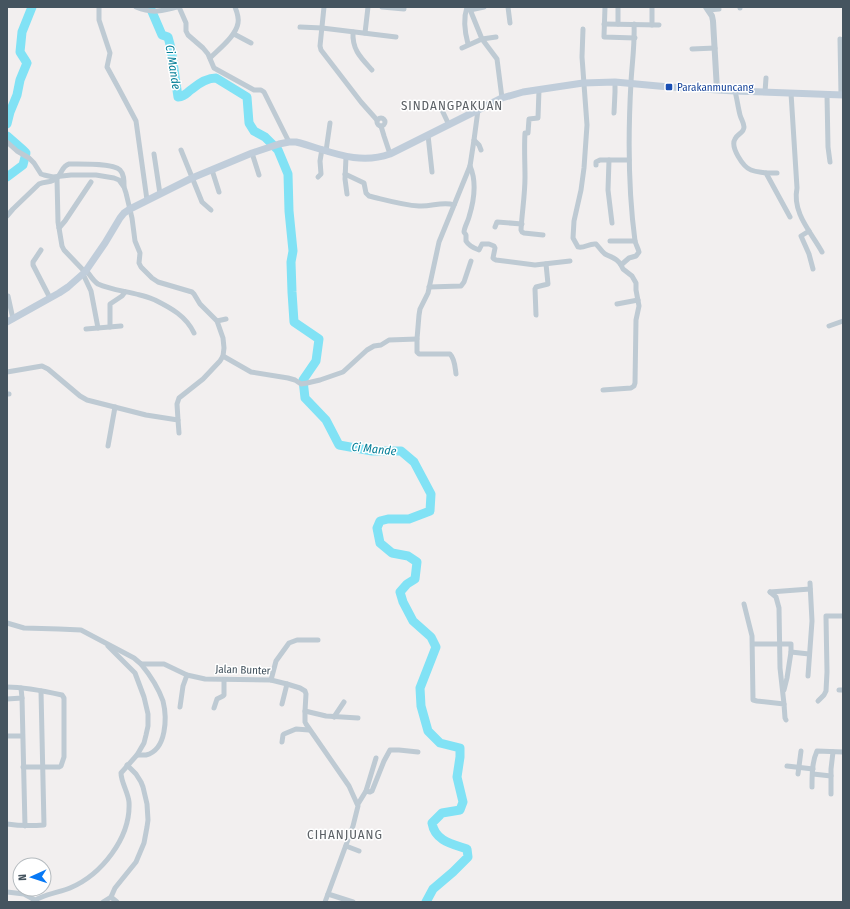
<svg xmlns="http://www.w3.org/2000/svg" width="850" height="909" viewBox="0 0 850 909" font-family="'Fira Sans Condensed',sans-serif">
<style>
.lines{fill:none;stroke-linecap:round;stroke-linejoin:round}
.river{stroke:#81e2f5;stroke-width:9}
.minor{stroke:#becad3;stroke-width:5}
.tertiary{stroke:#becad3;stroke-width:6}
.secondary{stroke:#c0cdda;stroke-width:7}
.transit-dot{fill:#1a4fb4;stroke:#fff;stroke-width:1.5}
.labels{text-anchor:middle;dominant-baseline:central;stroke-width:3;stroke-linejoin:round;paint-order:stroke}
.transit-label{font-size:11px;fill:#164399;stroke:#fff;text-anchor:start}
.street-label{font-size:11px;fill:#45545f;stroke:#fff}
.water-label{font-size:12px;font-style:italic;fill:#037d96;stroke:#fff}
.quarter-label{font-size:13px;letter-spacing:1px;fill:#5b6065;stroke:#fff}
</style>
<rect width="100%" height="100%" fill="#f2efef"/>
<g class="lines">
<g class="river">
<path d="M150 7 162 35 168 37 171 48 178 97C186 96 186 93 192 89 198 84 208 78 216 78L247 97 249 123 254 131 265 137 278 150 288 174 289 211 293 251 291 262 292 292 294 322 319 339 316 361 303 380 305 398 326 420 339 445 372 451H401L414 462 431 494 430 511 409 519H388L380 521 377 528 380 543 392 553 408 556 417 562 415 579 407 584 400 592 403 602 413 621 431 637 436 647 420 688 421 706 428 731 440 743 460 748V757L457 777 463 802 460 810 442 813 432 823C435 841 452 844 467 849L468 857 453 872 433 889 426 902"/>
<path d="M7 124 10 112 17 95 20 80 27 63 20 52 22 32 32 7"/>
<path d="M7 136 23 150 26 153 23 165 7 177"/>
</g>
<g class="minor">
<path d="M99 7V20L110 53 107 67 119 89 136 121 147 200"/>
<path d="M136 7C153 14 160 11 177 7"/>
<path d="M179 7 186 23V31L188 35 203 48 208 54 214 68 254 90H261L264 92 289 142"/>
<path d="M324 7 320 46 321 50 361 102 377 120"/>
<path d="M382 7 404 9"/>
<path d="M467 7C463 19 465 33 468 44"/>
<path d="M469 7 482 39 497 59 502 98"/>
<path d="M508 7 510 23"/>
<path d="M605 7 604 36V37L635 38"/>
<path d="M652 7V25"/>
<path d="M740 8V7"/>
<path d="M470 10 484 7"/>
<path d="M708 10 719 9"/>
<path d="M604 24 659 25"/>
<path d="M618 24V7"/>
<path d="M300 27 322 28 396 37"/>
<path d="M583 29 582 57 587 125 584 168 581 190 574 221 573 238 578 247C584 249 589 243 596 244 599 247 601 251 605 254 612 258 616 257 621 265"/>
<path d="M353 32C352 50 361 58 372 70"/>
<path d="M365 33 368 7"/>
<path d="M234 34 251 43"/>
<path d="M840 39 841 95"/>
<path d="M462 48 482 39 496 37"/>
<path d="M692 49 715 48"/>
<path d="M210 58C219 49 236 36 238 23 239 18 237 12 235 7"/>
<path d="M539 90 538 118 529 119 528 133H525C524 148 525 162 525 177 525 195 522 212 521 230L522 232 524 233 543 235"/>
<path d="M735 91C737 99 738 107 740 115 741 119 744 123 744 127 744 133 737 134 735 139 730 147 743 167 751 170 756 172 761 172 766 173L790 217"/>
<path d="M765 92 766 78"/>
<path d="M791 93 797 188C792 213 811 232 822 252"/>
<path d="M827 95 828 147 830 162"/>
<path d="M441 108 449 125"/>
<path d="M614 113 615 92V82"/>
<circle cx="381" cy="122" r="4"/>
<path d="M381 126 384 136 390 154"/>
<path d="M428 135 432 172"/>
<path d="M474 140 479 145 481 150"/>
<path d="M7 142 17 151 29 158 34 163 41 174 44 175 53 177 71 175H96L114 178 119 180 124 187 126 193 132 218 135 241 140 253 139 263 141 267 152 278 158 282 192 292 194 294 200 304 217 321 223 338 224 348 223 356 220 361 203 379 179 398 177 404 178 420"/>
<path d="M181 150 202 202 211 210"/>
<path d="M326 151 330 123"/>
<path d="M252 153 259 175"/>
<path d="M154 154 160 194"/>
<path d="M346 157 345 179 347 194"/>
<path d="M609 160 608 190 612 223"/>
<path d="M596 165V162L600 160H629"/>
<path d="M470 166C477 182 474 201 469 217 468 221 464 228 464 232 464 233 466 234 466 235 466 237 466 239 466 241 469 246 473 248 479 250L482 244H489L494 246 495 248 493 258 494 259 496 260 535 265 570 261"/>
<path d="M212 170 219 192"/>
<path d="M766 173H777"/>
<path d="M345 174 364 183 366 193 369 196C386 200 402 205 419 206 431 207 443 201 454 205"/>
<path d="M318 177 321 174 320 161 322 149"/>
<path d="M57 179 58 222 62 246 64 250 85 272"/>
<path d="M7 216 13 209 39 184C45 181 53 183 57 178 62 173 62 166 69 164 80 164 113 163 120 170 124 174 124 180 124 186"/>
<path d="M495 227 497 222 522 224"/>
<path d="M59 228 65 221 91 182"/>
<path d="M809 231 801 236 809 254 813 269"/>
<path d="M610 241H635"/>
<path d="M41 250 33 262V265L50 298"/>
<path d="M86 270C90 275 93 281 98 284 111 290 126 291 140 295 145 296 150 298 155 300 171 308 186 316 194 333"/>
<path d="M83 274 91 291 98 328"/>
<path d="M429 287 461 286 464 282 471 261"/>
<path d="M8 296 13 319"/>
<path d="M617 304 638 300"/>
<path d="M536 315 535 289 536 287 548 284 546 264"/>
<path d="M217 321 226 319"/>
<path d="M829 326 843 321"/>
<path d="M110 327V304L122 296 125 292"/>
<path d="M86 329 121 326"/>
<path d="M223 356 251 372 288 378 295 380 301 384 307 383 320 380 343 372 367 350 374 346 381 345 389 340 417 339"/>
<path d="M7 372 42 366 48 369 80 396 87 400 146 415 178 420 179 433"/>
<path d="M456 374C455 367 455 359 450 354H419L417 352V339L419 315 420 309 428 293 439 242 470 166 474 140 478 110"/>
<path d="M603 390 631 388 634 386 635 383 636 320 639 306 636 290V283L632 276 623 269 621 265 629 258 636 256 639 252C638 248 636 245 635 241 628 189 628 135 631 82 632 63 635 44 634 24"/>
<path d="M7 394H9"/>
<path d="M108 446 115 407"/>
<path d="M770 592 776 597 779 608 780 668 784 704"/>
<path d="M770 592 810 589"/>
<path d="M744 604 752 636 753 700 757 701 784 704 785 718 786 720"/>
<path d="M7 623 24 628 59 629 81 630 134 658 141 664H164L187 675 205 679 271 680 287 684 300 688 305 691 306 694 305 711V722L306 724 349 786 358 806 353 826 325 902"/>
<path d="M753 644H791V652L809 654"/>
<path d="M808 676 812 621 810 583"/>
<path d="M271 680 276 661 289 643 297 640H318"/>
<path d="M7 687C26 687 44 691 62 695L64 698V757L61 766 59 767H23"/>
<path d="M784 690 787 678 791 652"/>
<path d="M839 690H843"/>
<path d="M22 698 25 826"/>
<path d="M7 699 22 698 21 688"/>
<path d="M818 701 824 695 826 691 827 672 826 617V616H843"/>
<path d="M282 704 287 684"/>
<path d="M180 707 183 686 187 675"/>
<path d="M214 708 217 699 223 696 224 695V680"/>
<path d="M305 711 326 716 358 718"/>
<path d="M334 717 344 702"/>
<path d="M7 736H22"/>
<path d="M282 742 283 735 284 734 296 729 309 730"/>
<path d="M137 755C140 755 143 755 146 755 167 750 167 717 163 701 158 687 150 675 141 664"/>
<path d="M787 766 813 769"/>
<path d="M798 774 801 751"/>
<path d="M813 774 831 776"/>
<path d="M812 787C812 775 812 762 817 751L843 752"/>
<path d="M366 791 370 792 372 791 384 761 390 750H399L418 752"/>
<path d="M831 794V769L833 752"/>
<path d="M358 804 366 791 376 758"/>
<path d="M7 824C20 826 31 826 44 825L41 691"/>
<path d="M346 846 359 851"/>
<path d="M7 892 24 894 35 900"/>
<path d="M328 894 353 902"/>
<path d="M111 897 117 902"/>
<path d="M33 902C39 895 61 892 70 888 101 875 131 838 129 802 128 792 121 782 121 773L137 755 144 743 146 735 148 726V714L144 697 135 673 108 646"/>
<path d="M103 902 111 897 115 888 136 862 144 843 147 827 148 820 147 804 143 787 141 782 136 774 127 765"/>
</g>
<path class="tertiary" d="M706 7 712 16 713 21 717 90"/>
<path class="secondary" d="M7 322 59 293 68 287 85 272 105 243 120 218 124 213 130 209 192 178 252 153 279 144 289 142H296C328 150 357 166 390 154L502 98 523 92 583 83 615 82 669 87 735 91 843 95"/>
</g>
<rect class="transit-dot" x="665" y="83" width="8" height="8" rx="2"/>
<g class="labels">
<g class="transit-label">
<text x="677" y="87">Parakanmuncang</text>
</g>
<g class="street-label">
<text transform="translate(243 670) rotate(2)">Jalan Bunter</text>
</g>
<g class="water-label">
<text transform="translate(173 67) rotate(81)">Ci Mande</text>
<text transform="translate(374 449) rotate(6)">Ci Mande</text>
</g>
<g class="quarter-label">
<text x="452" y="105">SINDANGPAKUAN</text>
<text x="345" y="834">CIHANJUANG</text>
</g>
</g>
<rect width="850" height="909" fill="none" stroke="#45545f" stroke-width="16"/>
<g transform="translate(32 877) rotate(267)"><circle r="19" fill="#ffffff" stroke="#b5bbbf"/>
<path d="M0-3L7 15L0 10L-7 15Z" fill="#0678f5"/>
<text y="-6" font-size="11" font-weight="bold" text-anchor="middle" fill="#45545f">N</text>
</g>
</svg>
